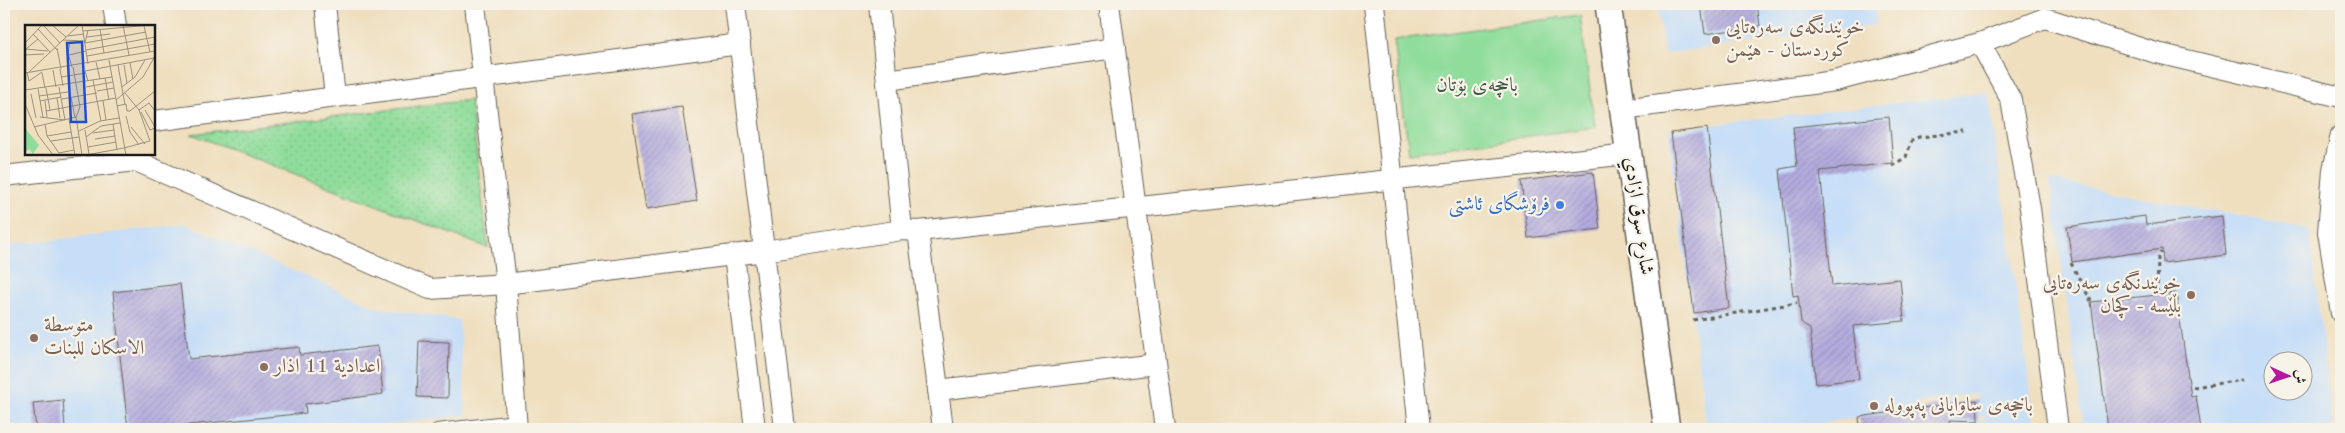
<svg xmlns="http://www.w3.org/2000/svg" width="2345" height="433" viewBox="0 0 2345 433" font-family="'Old Standard TT',Amiri,serif">
<style>
.built{fill:#c6def8;fill-rule:evenodd}
.green{fill:#90dd9b;stroke:#567c5c}
.garden{fill:url(#garden-dots);stroke:#567c5c}
.building{fill:url(#building-hatch)}
.lines{fill:none;stroke-linecap:round;stroke-linejoin:round}
.service-casing{stroke:#666055;stroke-width:12}
.minor-casing{stroke:#666055;stroke-width:22}
.tertiary-casing{stroke:#666055;stroke-width:28}
.path{stroke:#666055;stroke-width:3;stroke-dasharray:4 4;stroke-linecap:butt}
.service{stroke:#fff;stroke-width:10}
.minor{stroke:#fff;stroke-width:20}
.tertiary{stroke:#fff;stroke-width:25}
.education-dot{fill:#8d6e63;stroke:#f7f3e8;stroke-width:2}
.shop-dot{fill:#3f7fe0;stroke:#f7f3e8;stroke-width:2}
.labels{text-anchor:middle;dominant-baseline:central;stroke-width:4.5;stroke-linejoin:round;paint-order:stroke}
.education-label{font-size:20px;fill:#785e54;stroke:#f7f3e8;text-anchor:start}
.park-label{font-size:20px;fill:#3f5642;stroke:#f7f3e8}
.shop-label{font-size:20px;fill:#366cbe;stroke:#f7f3e8;text-anchor:end}
.street-label{font-size:20px;fill:#1c1c1c;stroke:#f7f3e8}
.inset-road{fill:none;stroke:#9b917e;stroke-width:1}
.view{fill:#1d4ed8;fill-opacity:0.15;stroke:#1d4ed8;stroke-width:2.5}
.inset-edge{fill:none;stroke:#1c1c1c;stroke-width:2.5}
</style>
<defs>
<pattern id="garden-dots" width="8" height="8" patternUnits="userSpaceOnUse" patternTransform="scale(1.25)"><rect width="8" height="8" fill="#90dd9b"/><path d="M2 2h.1M6 6h.1" fill="none" stroke="#7cbd85" stroke-width="1.8" stroke-linecap="round"/></pattern>
<pattern id="building-hatch" width="6" height="6" patternUnits="userSpaceOnUse" patternTransform="scale(1.25)"><rect width="6" height="6" fill="#b3acde"/><path d="M-1 1l2-2M0 6l6-6M5 7l2-2" fill="none" stroke="#9993be"/></pattern>
</defs>
<rect width="100%" height="100%" fill="#f7f3e8"/>
<filter id="ink" filterUnits="userSpaceOnUse"><feTurbulence type="fractalNoise" baseFrequency=".02" numOctaves="2"/><feDisplacementMap in="SourceGraphic" scale="10" xChannelSelector="R" yChannelSelector="G"/><feConvolveMatrix kernelMatrix="1 2 1 2 8 2 1 2 1" color-interpolation-filters="sRGB"/></filter>
<filter id="wash" filterUnits="userSpaceOnUse"><feTurbulence type="fractalNoise" baseFrequency=".0096" numOctaves="4" result="noise"/><feDisplacementMap in="SourceGraphic" scale="20" xChannelSelector="R" yChannelSelector="G"/><feGaussianBlur stdDeviation="1.12" result="paint"/><feColorMatrix in="noise" values="0 0 0 0 0 0 0 0 0 0 0 0 0 0 0 0 0 1.4 0 .05"/><feComposite in="paint" operator="in"/></filter>
<g filter="url(#wash)">
<rect width="100%" height="100%" fill="#efdfbf"/>
<g class="built">
<path d="M1658 4H1875L1877 25 1664 54Z"/>
<path d="M1988 92 2036 429H1952L1947 398 1914 403 1918 429H1908L1905 410 1784 429H1707L1668 130ZM1976 394 1978 416 1985 417 1986 421 1953 420 1951 397Z"/>
<path d="M2050 180 2309 229 2333 429H2084ZM2272 360H2302V390H2272Z"/>
<path d="M185 224 379 308 459 320 466 415 352 429H4V246Z"/>
</g>
<path class="green" d="M1580 15 1595 127 1409 153 1394 40Z"/>
<path class="garden" d="M470 100 488 248 191 134Z"/>
<g id="blocks">
<g class="building">
<path d="M1701 4H1757L1760 26 1705 34Z"/>
<path d="M682 107 697 201 646 209 632 114Z"/>
<path d="M1889 117 1893 163 1820 171 1832 286 1900 279 1904 321 1853 326 1859 379 1816 384 1810 329 1801 322 1798 295 1793 296 1780 169 1797 166 1793 127Z"/>
<path d="M1707 128 1729 308 1694 313 1671 133Z"/>
<path d="M1593 172 1600 229 1528 238 1521 181Z"/>
<path d="M2145 216 2146 225 2222 216 2226 255 2163 263 2162 249 2072 262 2067 227Z"/>
<path d="M180 284 189 359 299 347 300 355 378 346 383 394 305 404 306 413 150 429H128L113 292Z"/>
<path d="M2176 293 2191 397 2196 396 2201 429H2108L2091 302Z"/>
<path d="M419 341 449 342 448 398 417 397Z"/>
<path d="M63 400 65 429H36L33 403Z"/>
<path d="M1977 400 1978 421 1950 420 1952 429H1860L1859 417Z"/>
</g>
</g>
</g>
<g filter="url(#ink)">
<use href="#blocks" fill-opacity="0" stroke="#666055" stroke-width="1"/>
<g class="lines">
<defs>
<path id="service" d="M437 429 516 420"/>
<g id="minor">
<path d="M113 4 116 26"/>
<path d="M325 4 335 97"/>
<path d="M475 4 506 284 517 429"/>
<path d="M735 4 785 429"/>
<path d="M879 4 902 230"/>
<path d="M1109 4 1165 429"/>
<path d="M1374 4 1419 429"/>
<path d="M1980 43 2011 100 2030 208 2058 429"/>
<path d="M887 80 1115 48"/>
<path d="M1623 109 1835 81 1980 43 2045 18 2153 52 2341 97"/>
<path d="M154 121 740 44"/>
<path d="M2341 135 2333 170 2328 232 2341 313"/>
<path d="M4 176 136 161 430 289 506 284 764 251 902 230 918 231 1629 154"/>
<path d="M918 231 943 429"/>
<path d="M734 255 755 429"/>
<path d="M938 390 1156 364"/>
</g>
<path id="tertiary" d="M1608 4 1667 429"/>
</defs>
<use href="#service" class="service-casing"/>
<use href="#minor" class="minor-casing"/>
<use href="#tertiary" class="tertiary-casing"/>
<g class="path">
<path d="M1892 166 1906 157 1912 140 1919 137 1967 132"/>
<path d="M2071 263 2091 301"/>
<path d="M2157 293 2158 258 2161 252"/>
<path d="M1693 320 1797 303"/>
<path d="M2193 387 2243 380"/>
</g>
<use href="#service" class="service"/>
<use href="#minor" class="minor"/>
<use href="#tertiary" class="tertiary"/>
</g>
</g>
<g class="education-dot">
<circle cx="1716" cy="40" r="5"/>
<circle cx="2191" cy="295" r="5"/>
<circle cx="34" cy="338" r="5"/>
<circle cx="264" cy="367" r="5"/>
<circle cx="1874" cy="406" r="5"/>
</g>
<circle class="shop-dot" cx="1560" cy="205" r="5"/>
<g class="labels">
<g class="education-label">
<text x="1726" y="28">خوێندنگەی سەرەتایی<tspan x="1726" dy="23">کوردستان - هێمن</tspan></text>
<text x="2181" y="284" text-anchor="end">خوێندنگەی سەرەتایی<tspan x="2181" dy="23">بڵێسە - کچان</tspan></text>
<text x="44" y="326">متوسطة<tspan x="44" dy="23">الاسكان للبنات</tspan></text>
<text x="274" y="367">اعدادية 11 اذار</text>
<text x="1884" y="406">باخچەی ساوایانی پەپوولە</text>
</g>
<g class="park-label">
<text x="1477" y="86">باخچەی بۆتان</text>
</g>
<g class="shop-label">
<text x="1550" y="205">فرۆشگای ئاشتی</text>
</g>
<g class="street-label">
<text transform="translate(1638 216) rotate(82)">شارع سوق ازادي</text>
</g>
</g>
<g transform="translate(25 25)">
<rect width="130" height="130" fill="#efdfbf"/>
<path d="M0 103 14 120 8 129 4 124 0 127Z" fill="#90dd9b"/>
<path class="inset-road" d="M18 0 35 18M27 0 41 12M57 0 63 39M98 0 104 30M119 1 125 27M13 4 32 25M75 4 79 28M63 5 60 18 121 7M58 6 126 0M8 9 25 27M43 11 59 9M62 12 85 9M38 15 60 16M45 17 43 28 47 42M0 18 17 0M32 23 36 44M0 24 23 26M1 24 13 14M61 25 130 12M0 30 19 29M44 30 61 26M62 31 130 19M84 35 101 130M71 37 75 54M105 38 108 54M93 40 100 80M99 40 102 58M48 42 55 82 51 92 57 130M35 44 38 61M28 45 31 62M2 47 4 56 17 47M4 47 54 0M0 48 130 26M17 48 20 63M36 52 61 48M80 53 84 75M68 55 76 96M63 56 60 46 129 33M61 62 88 57M97 62 110 52 120 35M21 63 25 85M13 64 18 92M0 65 87 52M72 66 89 63M6 69 11 93M14 71 43 67M46 72 50 93M32 73 35 93M37 74 72 68M91 75 118 52 130 31M15 76 36 72M20 76 22 92M78 76 81 95M0 79 13 110 28 130M92 81 101 79 102 86H105L130 66M114 85 124 78 130 86M120 85 130 102M21 86 91 73M116 87 125 105 130 103M101 91 105 107 114 120M15 92 40 95 34 62M44 94 50 130M20 99 22 111 34 128 49 125M88 99 92 125M9 102 51 92M106 102 120 119M60 105 64 129M54 106 75 96 94 93M68 108 89 105M22 111 46 107M61 112 76 101 95 98M70 114 90 111M26 116 54 112M63 122 91 117M99 123 125 116 114 85 100 68M61 130 99 123"/>
<path class="view" d="M57 17 61 97H46L42 18Z"/>
<rect width="130" height="130" class="inset-edge"/>
</g>
<rect width="2345" height="433" fill="none" stroke="#f7f3e8" stroke-width="20"/>
<g transform="translate(2288 376) rotate(93)"><circle r="24" fill="#f7f3e8" stroke="#9f9d96"/>
<path d="M0-4L9 19L0 12L-9 19Z" fill="#b5179e"/>
<text y="-8" font-size="14" font-weight="bold" text-anchor="middle" fill="#1c1c1c">ش</text>
</g>
</svg>
